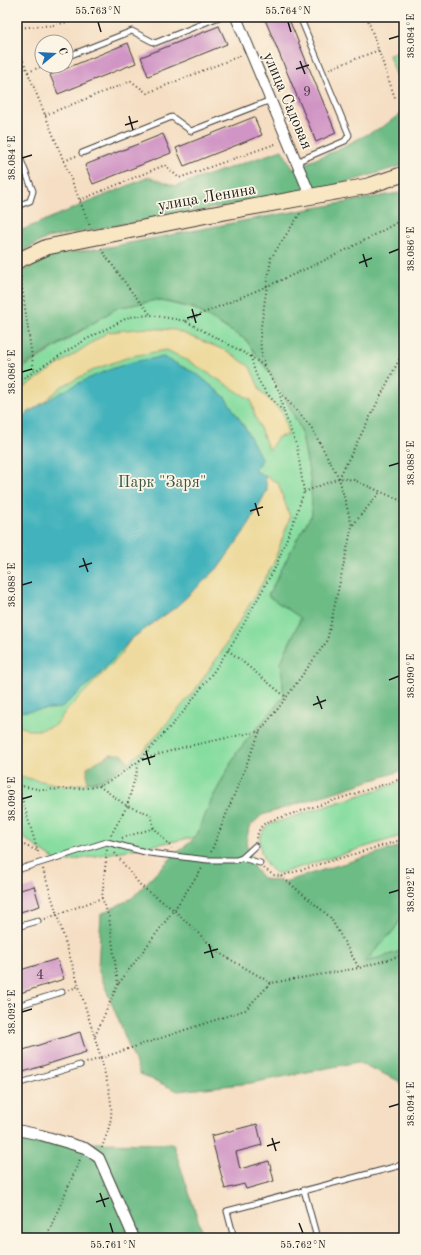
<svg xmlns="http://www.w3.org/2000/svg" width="421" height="1255" viewBox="0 0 421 1255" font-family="'Old Standard TT',serif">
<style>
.green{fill:#87dda0;stroke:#527c5e}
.forest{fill:#6dbc86;stroke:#446c51}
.sand{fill:#eeda9e;stroke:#857b5d}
.water{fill:#43b3bc;stroke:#30686c}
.building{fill:#d094c5}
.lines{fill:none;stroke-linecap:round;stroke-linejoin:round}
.lane-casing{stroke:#3d3935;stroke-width:7}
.street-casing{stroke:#3d3935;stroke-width:12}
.secondary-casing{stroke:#3d3935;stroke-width:17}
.path{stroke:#3d3935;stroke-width:2;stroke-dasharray:1 3;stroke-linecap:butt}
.lane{stroke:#fff;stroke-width:5}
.street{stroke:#fff;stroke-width:10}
.secondary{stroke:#f9e7c3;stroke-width:15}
.ticks{fill:none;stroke:#1c1c1c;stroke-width:1.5}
.labels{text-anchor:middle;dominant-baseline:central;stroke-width:3.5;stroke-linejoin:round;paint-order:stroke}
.number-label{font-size:14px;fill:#493a46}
.street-label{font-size:16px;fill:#1c1c1c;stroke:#fcf5e5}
.park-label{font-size:16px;fill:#3c5644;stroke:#fcf5e5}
.neatline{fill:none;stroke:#1c1c1c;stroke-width:1.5}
.ticks-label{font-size:10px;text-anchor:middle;fill:#1c1c1c}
</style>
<rect width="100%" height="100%" fill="#fcf5e5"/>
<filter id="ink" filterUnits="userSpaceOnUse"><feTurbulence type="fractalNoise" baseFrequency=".025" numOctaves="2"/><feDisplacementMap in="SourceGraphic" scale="8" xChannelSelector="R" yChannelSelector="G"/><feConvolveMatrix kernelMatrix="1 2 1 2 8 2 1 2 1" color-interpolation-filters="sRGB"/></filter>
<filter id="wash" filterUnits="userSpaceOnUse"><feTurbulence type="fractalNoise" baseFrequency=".012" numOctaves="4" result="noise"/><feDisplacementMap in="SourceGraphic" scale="16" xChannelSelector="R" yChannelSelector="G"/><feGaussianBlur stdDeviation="0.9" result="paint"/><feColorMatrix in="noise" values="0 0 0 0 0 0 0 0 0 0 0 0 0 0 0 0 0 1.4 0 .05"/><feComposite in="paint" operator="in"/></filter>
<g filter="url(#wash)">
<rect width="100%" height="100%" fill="#f5dec3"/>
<g class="green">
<path d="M404 50V93H403L389 55Z"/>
<path d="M157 300 194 309 246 340 280 388 301 430 311 483 312 514 297 539 268 596 301 617 281 662 284 696 237 752 212 799 196 837 59 863 17 833V372L117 308Z"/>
<path d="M401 782H404V835L281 873C279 873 277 873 275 872 265 868 258 848 260 838 261 833 264 829 268 825Z"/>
<path d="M404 913V950L364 963 394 930Z"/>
</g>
<g class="forest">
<path d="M404 111V165L331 187 47 238 17 254V232L149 177 176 186 282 150 293 169 332 152 384 126Z"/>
<path d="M404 192V770L262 815 249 827 246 843 254 868 264 879 284 882 404 845V913L394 930 365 962 404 950V1091L399 1081 358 1062 251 1083 178 1091 140 1074 98 969 101 914 132 898 170 859 196 837 212 799 237 752 284 696 281 662 301 618 268 596 297 539 312 514 311 483 301 430 280 388 246 340 194 308 157 300 117 308 17 370V274L54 255 109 247 248 220Z"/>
<path d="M122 753 129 762 102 780 87 783 86 767 111 754Z"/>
<path d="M17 1142 173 1144 204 1238H17Z"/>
</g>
<g class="sand">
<path d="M147 328 175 330 229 352 250 367 261 392 283 414 288 435 278 437 269 450 255 416 251 400 192 363 167 350 132 356 98 368 62 386 44 402 17 420V392L108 332Z"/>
<path d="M265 476 278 483 290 517 273 565 222 651 195 690 145 749 129 762 122 754H111L87 767V783L65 786 17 776V725L28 730H39L56 725 65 712 119 657 131 639 176 607 248 526 267 490Z"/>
</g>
<path class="water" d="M163 357 197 374 225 397 246 429 262 460 254 470 265 476 267 490 248 526 219 567 176 607 131 639 99 675 61 708 17 712V420C51 397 87 376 126 364 138 360 151 359 163 357Z"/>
<g id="blocks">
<g class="building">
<path d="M264 17H288L336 133 316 142Z"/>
<path d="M219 26 227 44 148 76 141 57Z"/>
<path d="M128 43 136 63 58 94 50 75Z"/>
<path d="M254 117 262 135 184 166 176 148Z"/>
<path d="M163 134 171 153 93 184 85 165Z"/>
<path d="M34 886 40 906 17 913V891Z"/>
<path d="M57 959 64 979 17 994V971Z"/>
<path d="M80 1032 86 1052 17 1074V1052Z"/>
<path d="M257 1124 262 1145 236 1152 240 1169 269 1161 274 1181 246 1189 244 1184 225 1189 211 1136Z"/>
</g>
</g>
</g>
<g filter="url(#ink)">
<use href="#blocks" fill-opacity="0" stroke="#3d3935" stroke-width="1"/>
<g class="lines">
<defs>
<g id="lane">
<path d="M66 57 132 31 155 43 219 17"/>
<path d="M17 150 33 191 30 201 17 206"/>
<path d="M82 153 172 117 191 131 271 100"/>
<path d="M296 162 345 141 349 135 300 17"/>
<path d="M242 858 255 846"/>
<path d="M17 870 107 842 149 853 208 860H236L242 858 260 863"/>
<path d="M17 927 38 921"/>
<path d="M17 1006 62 992"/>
<path d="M17 1084 80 1065"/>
<path d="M304 1190 317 1238"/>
<path d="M234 1238 227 1211 402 1165 404 1168"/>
</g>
<g id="street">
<path d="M236 17 311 197"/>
<path d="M17 1130 41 1135 85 1148 99 1158 134 1238"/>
</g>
<path id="secondary" d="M17 261 47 247 203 216 368 186 404 174"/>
</defs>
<use href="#lane" class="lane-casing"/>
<use href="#street" class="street-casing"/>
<use href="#secondary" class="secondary-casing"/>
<g class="path">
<path d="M367 17 395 98"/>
<path d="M310 21 320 17"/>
<path d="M17 28 55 25 88 17"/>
<path d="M17 51 20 53 90 226"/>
<path d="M329 69 379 50"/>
<path d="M28 72 43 66"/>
<path d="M45 115 131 81 147 93 242 55"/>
<path d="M64 161 76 156"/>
<path d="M80 200 165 165 179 178 278 143"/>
<path d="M101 249 131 291 151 315"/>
<path d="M20 273 34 371"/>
<path d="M185 321C259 289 335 260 404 218"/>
<path d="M251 356C256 383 265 392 283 411"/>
<path d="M264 365 261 351 260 334 271 258 301 212"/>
<path d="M17 382 85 340 129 317 151 315 185 321 250 356 264 366 279 391 284 412 297 447 304 492 296 515 276 566 236 638 214 671 181 715 140 760 112 780 99 786 88 788 42 790 17 785"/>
<path d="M280 392 311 427 339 478 352 526"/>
<path d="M339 478 404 350"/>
<path d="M304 492 339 478 354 480 404 502"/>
<path d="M228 650 286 697"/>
<path d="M18 786 39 855"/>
<path d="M99 786 127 806 150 814 154 828 172 848"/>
<path d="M111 835 127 806 140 760 184 747 260 731 280 706 327 641 352 526 380 492"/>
<path d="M122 838 154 828"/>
<path d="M256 838 260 828 266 822 404 778"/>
<path d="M17 842 38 851"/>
<path d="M211 852 260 731"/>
<path d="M115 853 141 886 174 910 219 953 271 983"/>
<path d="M264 868 273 875 281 876 404 839"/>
<path d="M43 869 101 1058 86 1063"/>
<path d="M281 876 330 917 359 968"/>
<path d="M45 919 102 898"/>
<path d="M119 983 174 910 203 867"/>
<path d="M69 990 79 986"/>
<path d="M95 1036 118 984 109 917 102 898 107 849"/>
<path d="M102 1148C105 1138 110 1127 111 1117 113 1098 105 1077 101 1058L245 1010 271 983 359 968 404 955"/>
<path d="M46 1238 81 1157"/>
</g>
<use href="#lane" class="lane"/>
<use href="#street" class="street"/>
<use href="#secondary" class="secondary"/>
</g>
</g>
<path class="ticks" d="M98 22 101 32M288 22 291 32M389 39 399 36M300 61 305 74M296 69 309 65M129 116 133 130M125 125 138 121M22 158 32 155M389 253 399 249M363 254 367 267M359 263 372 258M192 309 196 323M187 318 201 314M22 372 32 369M389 466 399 463M255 503 259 516M250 511 263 507M83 558 88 572M79 567 92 563M22 585 32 582M389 680 399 676M317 696 322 709M313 705 326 700M146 751 150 765M142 760 155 756M22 799 32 796M389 893 399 890M209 944 213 958M204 953 218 949M22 1012 32 1009M389 1107 399 1104M272 1138 276 1151M267 1146 280 1142M100 1193 105 1207M96 1202 109 1198M110 1223 113 1233M299 1223 303 1233"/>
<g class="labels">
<g class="number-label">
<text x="307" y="92">9</text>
<text x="40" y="975">4</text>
</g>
<g class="street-label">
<text transform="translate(287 101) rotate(67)">улица Садовая</text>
<text transform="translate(207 198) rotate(-10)">улица Ленина</text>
</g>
<g class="park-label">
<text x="162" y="483">Парк "Заря"</text>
</g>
</g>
<rect width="421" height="1255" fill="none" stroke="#fcf5e5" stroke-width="44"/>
<g transform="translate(54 54) rotate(72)"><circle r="19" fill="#fcf5e5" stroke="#a29e95"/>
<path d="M0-3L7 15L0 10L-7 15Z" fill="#1f6fb2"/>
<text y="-6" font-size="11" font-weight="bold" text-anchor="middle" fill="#1c1c1c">С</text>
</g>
<rect x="22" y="22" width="377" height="1211" class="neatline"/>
<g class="ticks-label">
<text x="98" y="14">55.763°N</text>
<text x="288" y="14">55.764°N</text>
<text transform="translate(410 36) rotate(-90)" y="4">38.084°E</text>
<text transform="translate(11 158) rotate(-90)" y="4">38.084°E</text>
<text transform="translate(410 249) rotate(-90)" y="4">38.086°E</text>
<text transform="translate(11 372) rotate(-90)" y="4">38.086°E</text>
<text transform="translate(410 463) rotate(-90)" y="4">38.088°E</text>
<text transform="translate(11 585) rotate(-90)" y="4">38.088°E</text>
<text transform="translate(410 676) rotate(-90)" y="4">38.090°E</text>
<text transform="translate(11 799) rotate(-90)" y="4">38.090°E</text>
<text transform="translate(410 890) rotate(-90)" y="4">38.092°E</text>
<text transform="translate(11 1012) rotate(-90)" y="4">38.092°E</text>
<text transform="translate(410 1104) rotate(-90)" y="4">38.094°E</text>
<text x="113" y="1248">55.761°N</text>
<text x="303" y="1248">55.762°N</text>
</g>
</svg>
